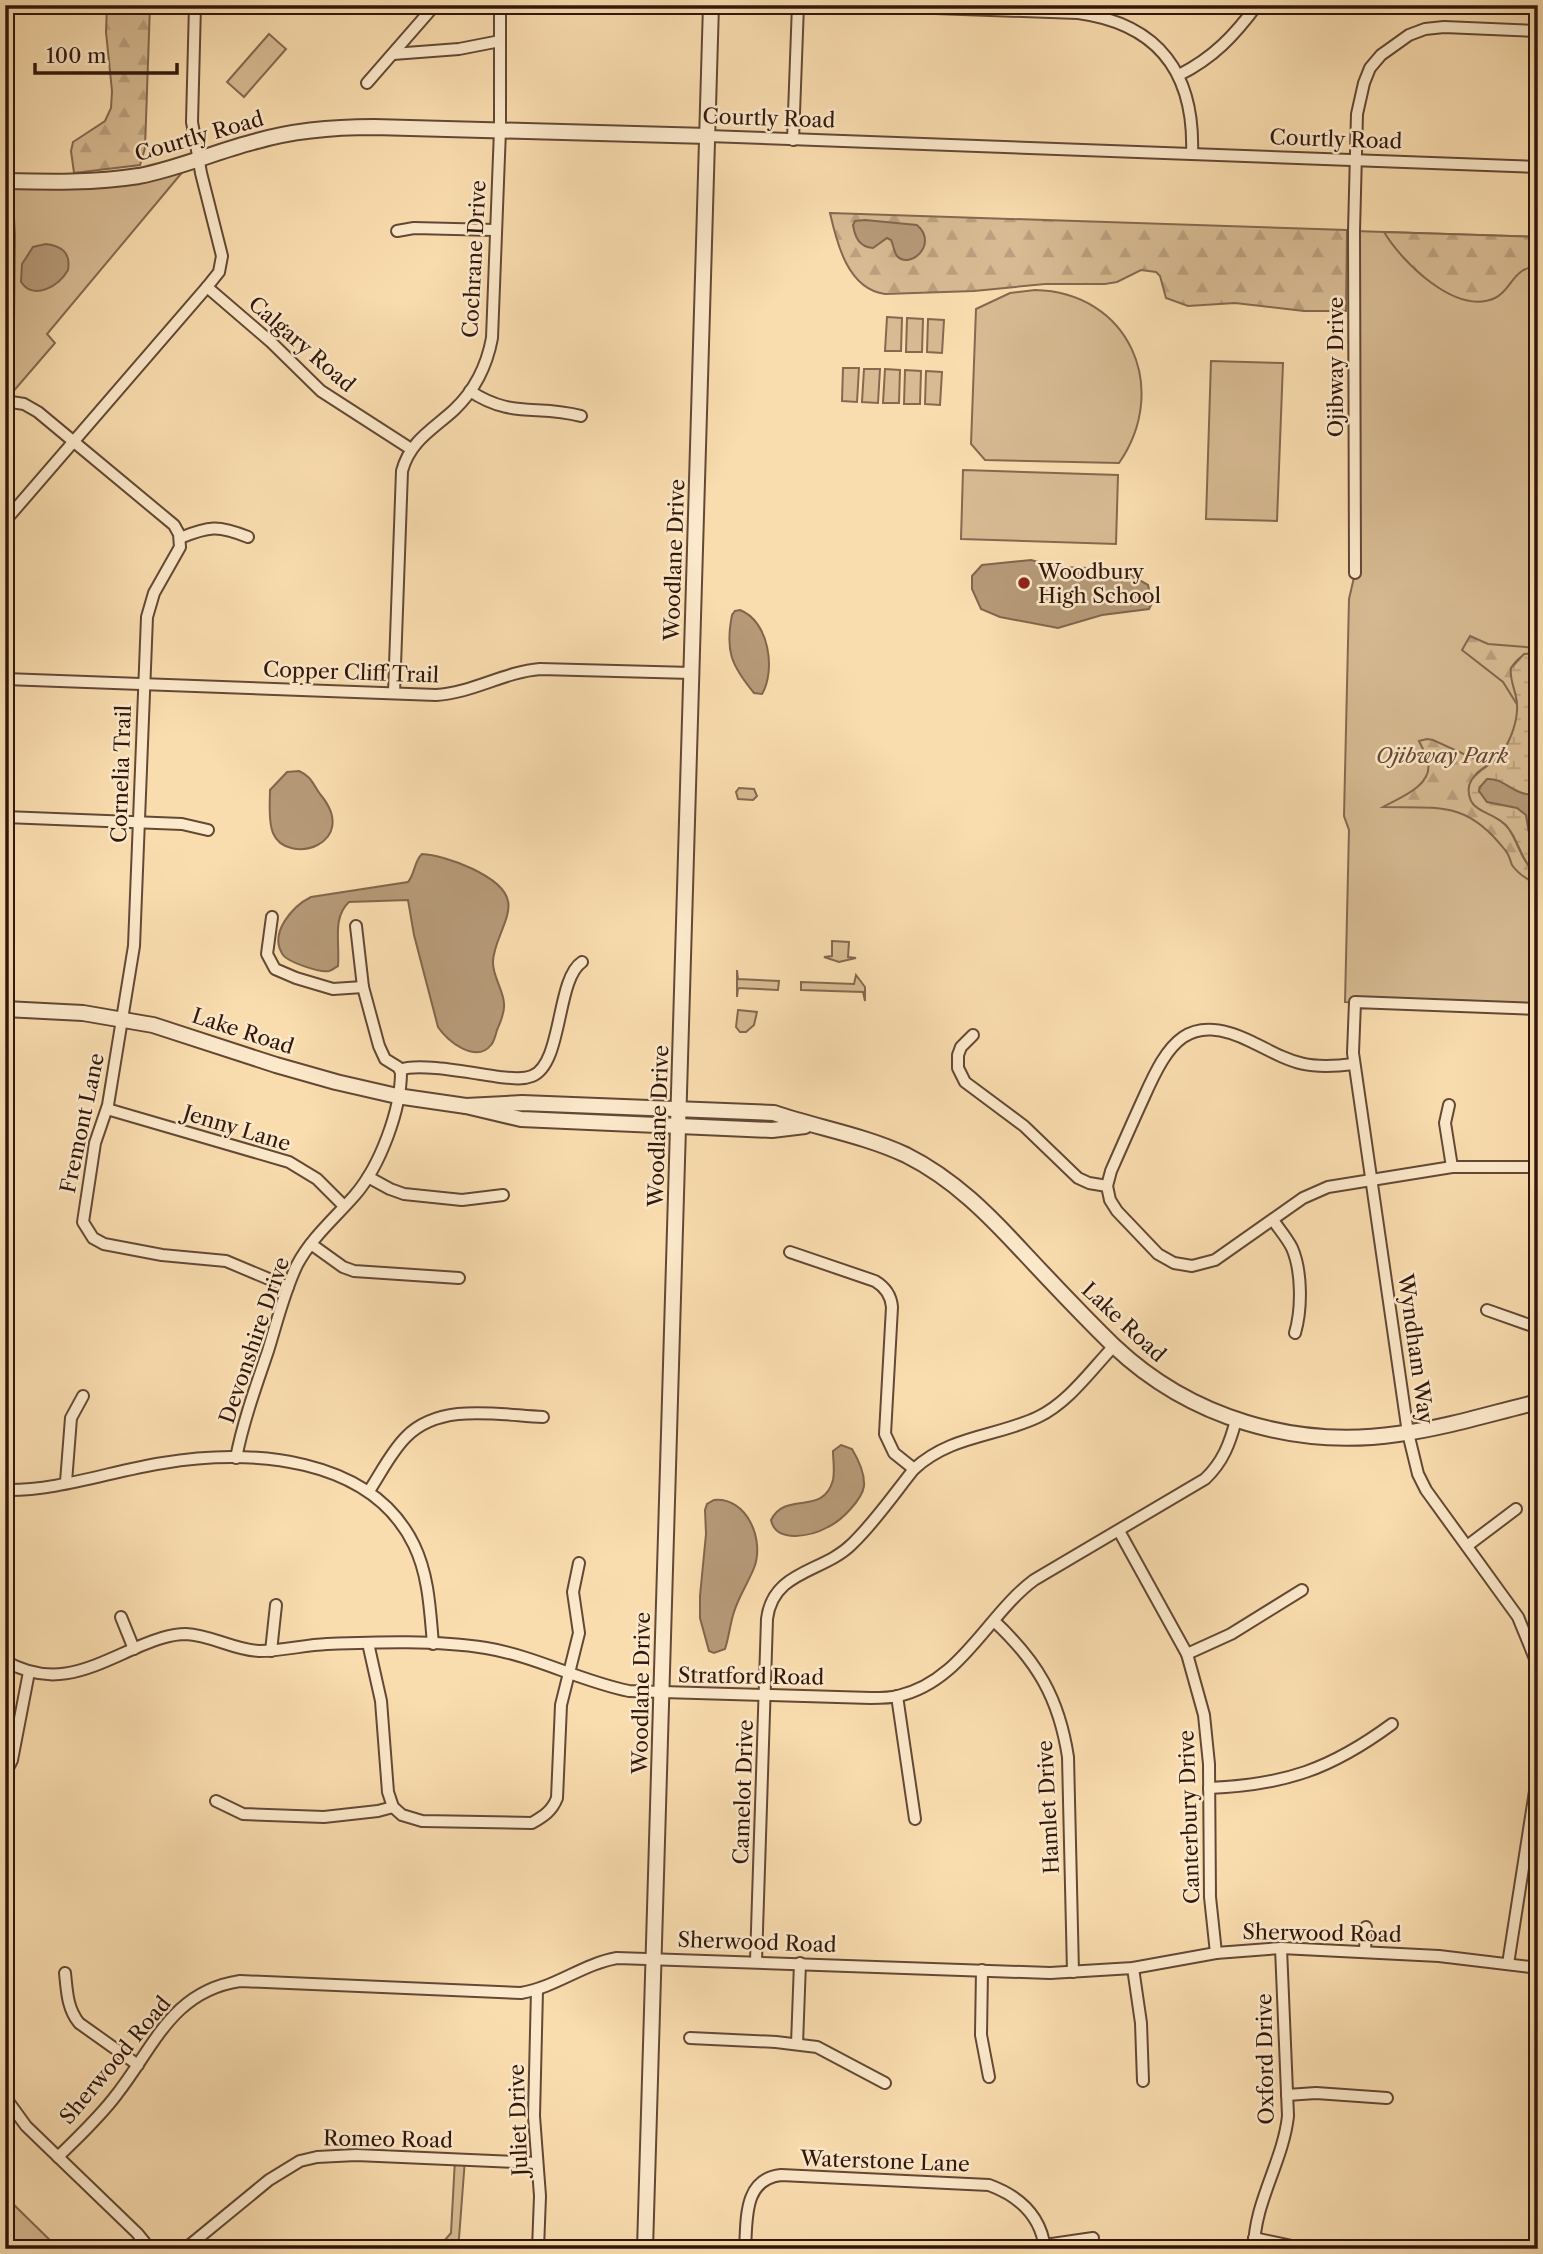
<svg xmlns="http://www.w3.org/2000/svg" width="1543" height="2254" viewBox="0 0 1543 2254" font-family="'Libre Caslon Text',serif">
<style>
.green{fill:#d8bb93;stroke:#846950;stroke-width:2}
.forest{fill:url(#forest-firs);stroke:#846950;stroke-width:2}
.wetland{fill:url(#wetland-marsh);stroke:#846950;stroke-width:2}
.water{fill:#b69a78;stroke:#81664d;stroke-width:2}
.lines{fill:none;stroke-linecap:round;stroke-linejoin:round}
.stream{stroke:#81664d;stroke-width:2.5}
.minor-casing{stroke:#634835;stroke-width:14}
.tertiary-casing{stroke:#634835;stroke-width:18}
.minor{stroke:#fce9cb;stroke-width:10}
.tertiary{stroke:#fce9cb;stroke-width:14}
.poi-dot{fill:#8f2418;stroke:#fce9cb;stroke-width:2.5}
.labels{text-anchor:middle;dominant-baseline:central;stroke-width:5;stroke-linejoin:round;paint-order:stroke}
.street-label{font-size:21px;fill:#31170c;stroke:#fce9cb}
.poi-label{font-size:21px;fill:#31170c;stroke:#fce9cb;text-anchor:start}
.park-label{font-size:21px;font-style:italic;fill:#634834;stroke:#fce9cb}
</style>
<defs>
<pattern id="forest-firs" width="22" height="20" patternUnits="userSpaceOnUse" patternTransform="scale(1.75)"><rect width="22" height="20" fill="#d8bb93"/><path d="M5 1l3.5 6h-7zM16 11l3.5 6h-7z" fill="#baa07e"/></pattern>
<pattern id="wetland-marsh" width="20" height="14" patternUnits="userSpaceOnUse" patternTransform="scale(1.75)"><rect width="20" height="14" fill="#d8bb93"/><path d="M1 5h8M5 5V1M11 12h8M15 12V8" fill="none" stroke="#baa07e"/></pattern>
</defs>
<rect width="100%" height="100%" fill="#faddaf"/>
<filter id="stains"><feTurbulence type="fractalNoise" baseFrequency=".00286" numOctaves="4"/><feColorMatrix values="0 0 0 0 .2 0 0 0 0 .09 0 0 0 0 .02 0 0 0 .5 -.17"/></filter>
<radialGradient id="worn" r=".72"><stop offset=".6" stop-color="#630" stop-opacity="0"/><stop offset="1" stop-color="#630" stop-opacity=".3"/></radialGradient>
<g class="green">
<path d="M269 34 286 49 244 97 227 82Z"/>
<path d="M190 163 47 334 55 343 5 401V337L14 324 15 235 12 181 87 182Z"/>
<path d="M1354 231 1538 237V1009L1345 1002 1349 830 1344 816 1349 599 1355 573Z"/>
<path d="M1035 290C1129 292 1171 388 1119 463L985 460 971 444 976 309 1010 293Z"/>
<path d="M887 317 902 318 901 351H885Z"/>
<path d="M907 318 923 319 922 352H906Z"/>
<path d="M928 319 944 320 942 353 927 352Z"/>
<path d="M1211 361 1283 363 1277 521 1206 519Z"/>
<path d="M843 368H859L857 402 842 401Z"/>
<path d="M864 369H880L878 403 862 402Z"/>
<path d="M885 369 900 370 899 403H883Z"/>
<path d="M905 370 921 371 920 404H904Z"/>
<path d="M926 371 942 372 940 405 925 404Z"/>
<path d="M963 470 1118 475 1116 544 961 539Z"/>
<path d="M739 788 754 789 757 796 753 800 738 799 736 792Z"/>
<path d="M832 941 849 942 848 957 856 958 839 962 824 957 832 956Z"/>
<path d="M737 970 738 979 779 981 778 990 738 988 737 997Z"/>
<path d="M856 975 865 987V1001L863 992 801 990V982L854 984Z"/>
<path d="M738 1010 757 1012 754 1025 746 1032H740L736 1027Z"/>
<path d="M455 2159H465L459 2238 455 2249H437L451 2233Z"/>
<path d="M5 2196 59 2249H5Z"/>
</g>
<g class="forest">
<path d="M107 5H150L145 148 140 165 74 173 71 151 73 142 105 121 111 108 112 91 106 32Z"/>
<path d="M830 213 1347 230 1346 311H1304L1235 303 1188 306 1166 298 1160 276 1156 272 1141 270 1117 282 1105 284H1045L974 291 885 294C848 289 837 244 830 213Z"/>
<path d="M1384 232 1538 237V265C1533 267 1526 268 1522 271 1511 278 1508 292 1495 298 1456 316 1402 262 1384 232Z"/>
<path d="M1470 636 1488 644 1538 648V653C1524 654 1519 656 1511 668L1518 706 1503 682 1462 650Z"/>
<path d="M1427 739 1433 740 1488 765C1478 771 1471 776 1471 789 1469 813 1497 811 1509 829 1519 844 1522 864 1538 874V885C1528 880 1518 874 1512 865 1510 860 1509 854 1505 850 1467 801 1440 808 1383 807 1399 798 1433 786 1428 762 1427 755 1422 748 1419 741Z"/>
</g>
<path class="wetland" d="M1538 653V874C1522 864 1520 844 1509 829 1500 815 1477 813 1471 801 1459 773 1494 768 1503 751 1511 739 1518 720 1517 705 1517 692 1509 681 1511 668L1524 654Z"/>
<g class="water">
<path d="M865 220 917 225C939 244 910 270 897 256 894 252 893 244 891 240L887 238 873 248C859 247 855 237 853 225L855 221Z"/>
<path d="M46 244C62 246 71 253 68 270 59 286 34 301 21 282L22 264 33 247Z"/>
<path d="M1031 560 1057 567 1120 569 1148 585 1152 603 1149 609 1102 615 1058 628 1000 617 981 609 972 589V576L982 565Z"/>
<path d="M740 610C769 621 776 670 762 694L754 693C731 665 725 651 732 615L735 611Z"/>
<path d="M299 771C312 777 312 783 320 794 362 844 287 867 273 833 268 821 270 803 270 790L287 772Z"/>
<path d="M1487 779C1506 778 1512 796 1538 795V859L1532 851 1526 815 1517 808 1487 802 1479 791 1480 787Z"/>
<path d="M422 854C445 855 503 876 508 901 512 918 492 944 493 963 493 977 504 991 504 1004 505 1013 500 1023 497 1030 496 1034 494 1042 491 1045 476 1064 447 1041 438 1027L414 935 408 900 349 902C332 918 340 942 338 966 334 968 333 970 329 971 320 973 288 962 283 955 268 933 293 906 311 897L408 882C415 874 414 861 422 854Z"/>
<path d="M841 1445 852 1449C858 1459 865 1473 864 1486 862 1500 841 1521 828 1527 812 1536 776 1544 771 1520 786 1490 823 1517 833 1480 835 1471 833 1460 833 1451Z"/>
<path d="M714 1500C747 1497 765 1540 754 1568 748 1583 739 1596 734 1612 730 1624 729 1637 725 1649L714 1653 709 1651 700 1618V1596L706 1534 705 1510 707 1504Z"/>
</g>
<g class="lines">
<path class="stream" d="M1533 795C1533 778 1531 740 1538 727"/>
<defs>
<g id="minor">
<path d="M851 5 1078 13C1160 24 1195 75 1192 154"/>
<path d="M393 54 459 49 500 41"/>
<path d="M1179 75C1213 58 1234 36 1257 5"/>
<path d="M367 83 435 5"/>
<path d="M708 136 1538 167"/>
<path d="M793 140 798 5"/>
<path d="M397 231 414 228 495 230"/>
<path d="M207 287 271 342 321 391 411 449"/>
<path d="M470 391C512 419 537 404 581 416"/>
<path d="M5 401 24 404 38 412 174 525 179 534 180 547 154 593 147 617 134 946 108 1105 95 1143 83 1222 93 1238 104 1244 162 1255 226 1261 288 1287"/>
<path d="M5 521 207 287 219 272 222 256 201 173 192 122 195 5"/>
<path d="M180 538C209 526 218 525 248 537"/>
<path d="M1355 573 1354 231 1357 114 1364 83 1370 68 1381 55 1409 35 1425 29 1444 27 1538 31"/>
<path d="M5 679 436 695C472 693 504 672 540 669L692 673"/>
<path d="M394 693 402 471C410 441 432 430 454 410 474 391 487 365 492 338L500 130V5"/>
<path d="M5 817 182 824 208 830"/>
<path d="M272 917 267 954 275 969 296 978 333 989 363 987"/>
<path d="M1538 1009 1355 1002 1353 1053 1408 1433 1418 1474 1426 1490 1518 1617 1538 1666"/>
<path d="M973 1035 961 1047 958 1055V1068L965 1082 1024 1126 1078 1178 1089 1183 1107 1186 1110 1200 1117 1211 1158 1254 1174 1263 1192 1266 1215 1260 1303 1198 1328 1187 1452 1167H1538"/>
<path d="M400 1070C419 1062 476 1074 500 1077 511 1078 522 1080 532 1076 563 1064 556 979 582 962"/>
<path d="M1449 1105 1445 1123 1452 1167"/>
<path d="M107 1109 289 1162 317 1179 344 1206"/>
<path d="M368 1177 390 1189 404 1194 462 1200 503 1195"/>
<path d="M1107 1186 1111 1171C1122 1146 1133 1121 1144 1097 1168 1043 1188 1010 1252 1042 1294 1063 1305 1070 1354 1064"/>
<path d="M1273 1220C1279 1229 1287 1238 1292 1248 1302 1271 1302 1309 1295 1333"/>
<path d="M311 1244 343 1267 354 1271 459 1278"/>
<path d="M790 1252 875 1281C885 1287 891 1295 892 1307L885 1434 894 1453 914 1469"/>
<path d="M1487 1310 1538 1328"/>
<path d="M1538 1341V1363"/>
<path d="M236 1458C243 1422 256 1386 268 1351 277 1322 284 1292 297 1265 312 1237 335 1218 355 1195 380 1166 401 1110 401 1072L398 1067 385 1059 379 1046 363 987 356 926"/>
<path d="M66 1482 71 1418 83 1396"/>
<path d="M5 1490C58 1491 111 1471 163 1463 249 1448 371 1456 414 1545 429 1576 430 1611 433 1644"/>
<path d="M369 1491C381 1473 391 1452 406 1437 440 1402 499 1415 543 1417"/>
<path d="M1119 1531 1187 1654 1204 1715 1209 1764 1210 1897 1216 1953"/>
<path d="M1467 1546 1516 1509"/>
<path d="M121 1617 134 1649"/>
<path d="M994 1621C1037 1661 1059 1698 1068 1757L1073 1972"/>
<path d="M368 1643 381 1701 388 1792 393 1807 402 1815 422 1821 532 1823C544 1816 552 1811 557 1798L561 1705 579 1633 573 1592 579 1563"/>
<path d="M271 1651 276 1605"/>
<path d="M1187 1654 1231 1634 1302 1590"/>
<path d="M5 1661C56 1690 93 1666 140 1646 155 1640 170 1634 186 1634 211 1635 234 1650 259 1651 282 1651 304 1645 327 1644 378 1642 437 1640 486 1648 535 1656 580 1681 629 1691L871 1698C880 1698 890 1698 898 1696 961 1682 987 1615 1034 1580L1205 1479C1223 1462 1230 1443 1236 1420"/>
<path d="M897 1696 915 1819"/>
<path d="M5 1774 12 1760 29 1672"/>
<path d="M1209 1788C1285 1785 1331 1769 1392 1724"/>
<path d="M216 1801 243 1814 324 1817 378 1811 393 1807"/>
<path d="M1365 1952 1366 1927"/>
<path d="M756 1961 767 1619C773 1570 823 1573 852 1544 875 1522 894 1494 914 1469 951 1435 996 1437 1038 1417 1069 1402 1091 1370 1114 1346"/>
<path d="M1508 1964 1538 1772"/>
<path d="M1133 1968 1141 2023 1143 2081"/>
<path d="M982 1970 981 2035 989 2077"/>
<path d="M65 1973C67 1991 67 2008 79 2023L138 2065"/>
<path d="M537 1990 534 2116 540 2196 538 2249"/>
<path d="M690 2038 776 2042 817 2047 885 2083"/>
<path d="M797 2044 800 1963"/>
<path d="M1287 2095 1316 2093 1387 2098"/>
<path d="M5 2097 26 2126 137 2233 150 2249"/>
<path d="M58 2157C78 2137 100 2117 117 2094 154 2047 172 1991 240 1981L521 1993C556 1987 583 1964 617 1958L1050 1973 1133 1968 1216 1953 1281 1948 1439 1956 1538 1968"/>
<path d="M1254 2238 1306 2249"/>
<path d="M1045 2245 1093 2238"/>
<path d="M185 2249 269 2180 300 2161 317 2157 356 2155 537 2163"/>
<path d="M745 2249C747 2220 743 2179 781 2175L989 2185C1019 2196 1041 2216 1045 2249"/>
<path d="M1254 2249C1254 2202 1283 2162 1288 2116L1281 1948"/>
</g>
<g id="tertiary">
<path d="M5 181C50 182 94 183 139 176 180 168 217 151 257 141 295 130 334 127 374 127L708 136"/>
<path d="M5 1009 83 1013 153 1025 276 1065 336 1082 397 1096 466 1106 521 1119 772 1130 805 1126"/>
<path d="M466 1106 522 1103 774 1113C818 1128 863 1135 906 1155 954 1179 989 1215 1025 1254 1054 1285 1083 1316 1114 1346 1190 1418 1295 1449 1398 1434 1445 1428 1492 1413 1538 1402"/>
<path d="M645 2249 711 5"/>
</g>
</defs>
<use href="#minor" class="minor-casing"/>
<use href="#tertiary" class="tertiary-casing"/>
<use href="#minor" class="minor"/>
<use href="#tertiary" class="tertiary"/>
</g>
<circle class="poi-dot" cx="1024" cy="583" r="7"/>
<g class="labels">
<g class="street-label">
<text transform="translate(769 118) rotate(2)">Courtly Road</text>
<text transform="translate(199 136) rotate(-16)">Courtly Road</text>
<text transform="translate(1336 139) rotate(2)">Courtly Road</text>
<text transform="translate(474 259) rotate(-87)">Cochrane Drive</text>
<text transform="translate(302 344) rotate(41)">Calgary Road</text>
<text transform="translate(1335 367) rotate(-90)">Ojibway Drive</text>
<text transform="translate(674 560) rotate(-88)">Woodlane Drive</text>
<text transform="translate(351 672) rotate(2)">Copper Cliff Trail</text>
<text transform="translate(121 774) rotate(-88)">Cornelia Trail</text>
<text transform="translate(243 1031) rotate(18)">Lake Road</text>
<text transform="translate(82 1123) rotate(-78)">Fremont Lane</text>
<text transform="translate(658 1126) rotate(-88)">Woodlane Drive</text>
<text transform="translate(237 1128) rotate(17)">Jenny Lane</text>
<text transform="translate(1124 1322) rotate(43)">Lake Road</text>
<text transform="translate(254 1340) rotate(-71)">Devonshire Drive</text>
<text transform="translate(1416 1349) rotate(82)">Wyndham Way</text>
<text transform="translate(751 1676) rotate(1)">Stratford Road</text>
<text transform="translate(641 1693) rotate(-89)">Woodlane Drive</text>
<text transform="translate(743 1792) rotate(-88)">Camelot Drive</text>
<text transform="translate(1048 1807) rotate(-93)">Hamlet Drive</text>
<text transform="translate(1189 1817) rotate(-92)">Canterbury Drive</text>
<text transform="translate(1322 1933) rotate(1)">Sherwood Road</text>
<text transform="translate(757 1942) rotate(2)">Sherwood Road</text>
<text transform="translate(1265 2059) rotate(-91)">Oxford Drive</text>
<text transform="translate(115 2060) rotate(-50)">Sherwood Road</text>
<text transform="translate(518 2120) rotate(-92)">Juliet Drive</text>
<text transform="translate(388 2139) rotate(1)">Romeo Road</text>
<text transform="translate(885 2161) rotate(2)">Waterstone Lane</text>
</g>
<g class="poi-label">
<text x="1038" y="571">Woodbury<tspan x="1038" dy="24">High School</tspan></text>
</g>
<g class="park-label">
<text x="1442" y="755">Ojibway Park</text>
</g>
</g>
<rect width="1543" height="2254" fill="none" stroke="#faddaf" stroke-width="28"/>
<rect x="7" y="7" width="1529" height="2240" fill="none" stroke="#31170c" stroke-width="3.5"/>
<rect x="14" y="14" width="1515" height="2226" fill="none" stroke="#31170c" stroke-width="2"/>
<path d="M35 63v10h142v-10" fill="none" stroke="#31170c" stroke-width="3.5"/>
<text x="46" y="63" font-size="21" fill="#31170c" stroke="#fce9cb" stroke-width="5" paint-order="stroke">100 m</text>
<rect width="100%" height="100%" filter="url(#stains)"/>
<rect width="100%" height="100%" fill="url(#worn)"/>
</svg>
